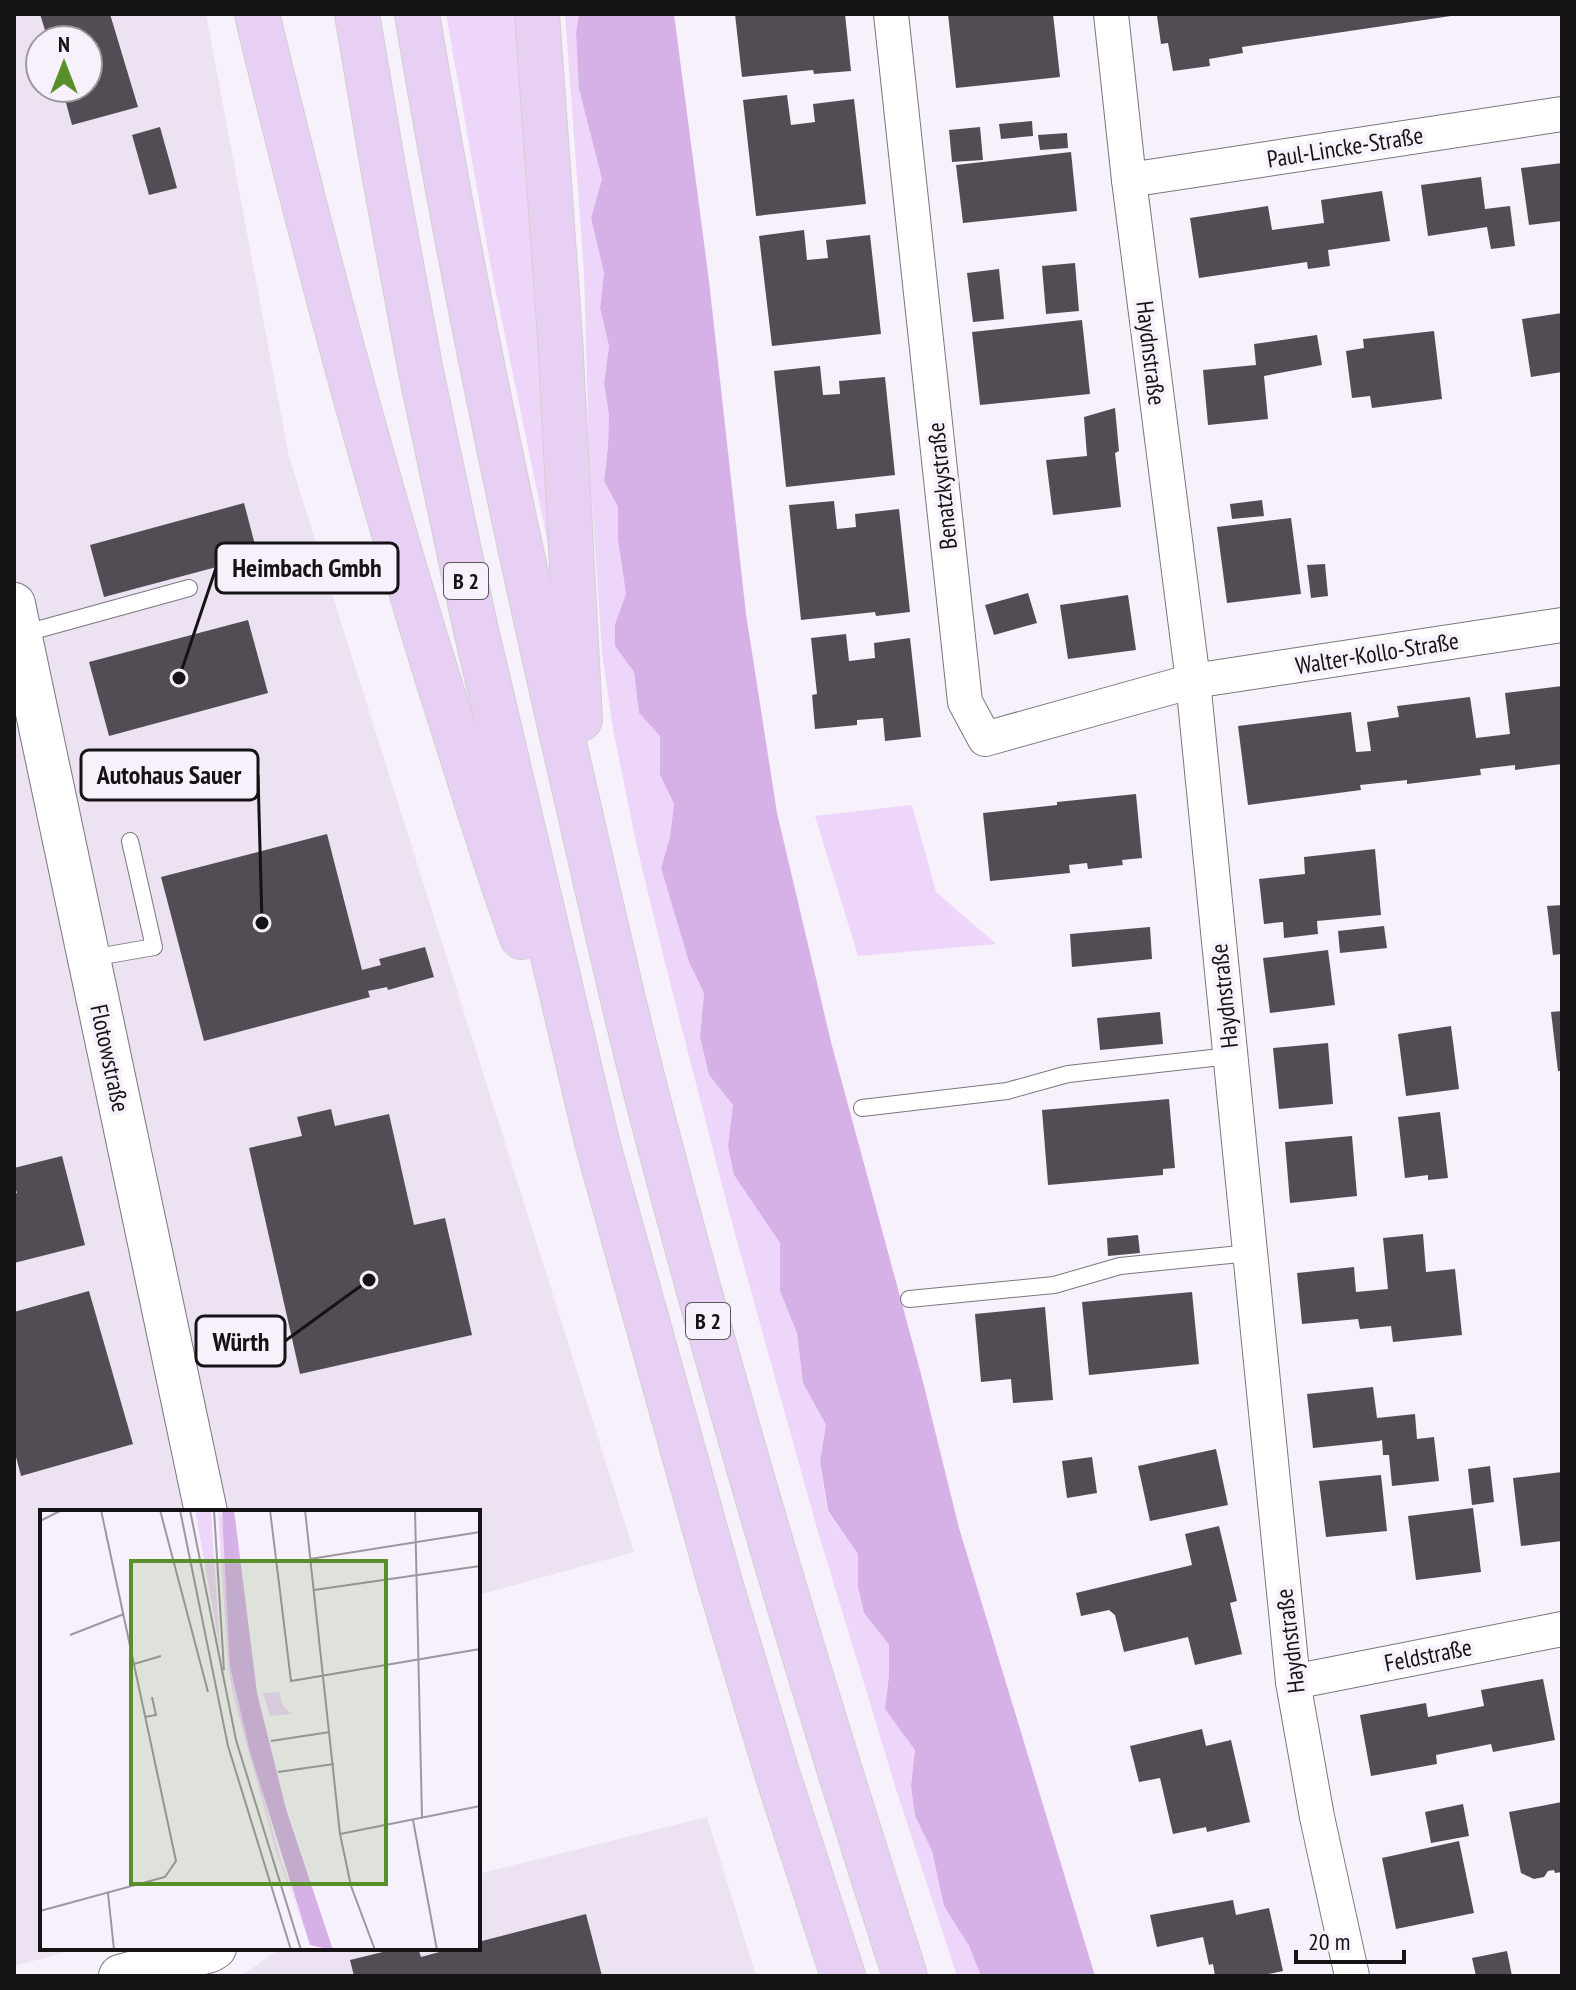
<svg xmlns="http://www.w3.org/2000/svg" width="1576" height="1990" viewBox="0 0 1576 1990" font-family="'PT Sans Narrow',sans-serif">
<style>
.built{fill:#ece2f2;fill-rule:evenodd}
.green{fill:#eed6fb}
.forest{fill:#d5b1e8}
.building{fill:#524d55}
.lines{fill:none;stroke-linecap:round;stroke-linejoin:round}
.service-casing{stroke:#7b767e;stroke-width:18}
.minor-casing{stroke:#7b767e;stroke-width:36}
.tertiary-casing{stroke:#7b767e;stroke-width:44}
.trunk-casing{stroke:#d0d0d0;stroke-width:46}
.service{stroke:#fff;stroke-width:16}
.minor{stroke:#fff;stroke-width:34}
.tertiary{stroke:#fff;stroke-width:42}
.trunk{stroke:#e8d0f4;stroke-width:44}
.labels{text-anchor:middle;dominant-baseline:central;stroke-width:8;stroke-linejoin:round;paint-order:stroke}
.shield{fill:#f7f1fb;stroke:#59565b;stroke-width:2}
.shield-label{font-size:22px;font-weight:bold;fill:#151316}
.street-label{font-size:24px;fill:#151316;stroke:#f7f1fb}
.inset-road{fill:none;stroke:#9d989f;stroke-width:2}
.view{fill:#588f2a;fill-opacity:0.15;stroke:#588f2a;stroke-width:4}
.inset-edge{fill:none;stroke:#151316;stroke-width:4}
.leader{fill:none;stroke:#151316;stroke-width:3}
.callout-dot{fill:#151316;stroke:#f7f1fb;stroke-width:3}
.callout{fill:#f7f1fb;stroke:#151316;stroke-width:3}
.callout-label{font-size:26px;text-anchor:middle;font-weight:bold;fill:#151316}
</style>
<rect width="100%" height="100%" fill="#f7f1fb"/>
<g class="built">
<path d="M14 14H206L289 457 634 1552 478 1595V1512H42V1948H81L14 1966ZM40 40H88V88H40Z"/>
<path d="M707 1817 756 1976H238L244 1974 281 1948H478V1874Z"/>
</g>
<g class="green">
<path d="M446 14H517L552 551 548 544 492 273Z"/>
<path d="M565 14H579L576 33 579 89 602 179 591 218 604 273 600 308 609 346 604 383 609 415 608 446 604 481 618 507V540L626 594 615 624V646L634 672 639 713 660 736V775L674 804 670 837 661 868 689 962 704 993 700 1037 709 1075 734 1105 728 1147 734 1175 780 1243V1291L797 1333 803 1383 826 1425 820 1461 827 1511 858 1554V1587L864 1613 889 1645V1676L915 1750 911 1786 915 1816 932 1851 944 1906 969 1946 981 1976H957L896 1789 816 1525 729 1212 664 959 637 847 613 729 602 653 589 459 584 272Z"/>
<path d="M912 805 936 892 996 944 858 956 815 816Z"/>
</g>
<path class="forest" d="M579 14H674L709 281 746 614 777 813 831 1042 921 1374 959 1528 1095 1976H981L969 1946 944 1906 932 1851 915 1816 911 1786 915 1750 885 1709 889 1676V1645L864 1613 858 1587V1554L828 1511 820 1461 826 1425 803 1383 797 1333 780 1291V1243L734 1175 728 1147 733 1105 709 1075 700 1037 704 993 689 962 661 868 670 837 674 804 660 775V736L639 713 634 672 615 646V624L626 594 618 540V507L604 481 608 446 609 415 604 383 609 346 600 308 604 273 591 218 602 179 579 89 576 33Z"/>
<g class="building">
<path d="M40 14H110L138 107 72 125 62 88H88V40H48Z"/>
<path d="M735 14H845L851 71 814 74 813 70 742 77Z"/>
<path d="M948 14H1053L1060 77 956 88Z"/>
<path d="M1164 14H1450L1451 16 1242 47 1243 53 1209 59 1210 66 1173 71 1168 43 1161 44 1157 16Z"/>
<path d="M787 95 791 125 815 122 813 104 854 99 866 204 756 216 743 100Z"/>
<path d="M1032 121 1033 136 1001 139 999 124Z"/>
<path d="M160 127 177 188 149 195 132 135Z"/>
<path d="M980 127 983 160 952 162 949 130Z"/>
<path d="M1067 133 1068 148 1040 150 1038 135Z"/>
<path d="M1071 152 1077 211 963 223 956 165Z"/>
<path d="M1562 163V221L1529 225 1521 168Z"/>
<path d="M1481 177 1485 209 1510 206 1515 246 1491 249 1487 227 1428 236 1421 185Z"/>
<path d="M1382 191 1390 241 1328 250 1330 266 1308 269 1307 262 1199 278 1190 218 1268 206 1272 230 1324 223 1321 200Z"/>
<path d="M804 230 807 260 828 258 826 240 870 235 881 334 772 346 759 236Z"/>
<path d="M1075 263 1079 311 1046 314 1042 266Z"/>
<path d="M999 269 1004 319 973 322 967 273Z"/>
<path d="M1562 313V372L1531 377 1522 319Z"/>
<path d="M1082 320 1090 394 980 405 972 332Z"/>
<path d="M1434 331 1442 399 1372 408 1370 396 1352 398 1346 351 1364 348 1363 339Z"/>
<path d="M1317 335 1322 365 1264 376 1268 419 1208 425 1203 370 1256 365 1254 344Z"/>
<path d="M820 366 823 395 840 394 839 381 885 377 895 475 786 487 774 371Z"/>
<path d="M1115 408 1119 451 1115 453 1121 507 1053 515 1046 460 1087 456 1084 417Z"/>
<path d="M1262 500 1264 516 1232 519 1230 504Z"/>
<path d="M834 501 837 529 856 527 855 514 899 509 910 612 876 616 875 612 801 620 789 505Z"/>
<path d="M244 503 258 556 104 597 90 545Z"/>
<path d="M1291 518 1301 594 1227 603 1217 527Z"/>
<path d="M1325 564 1328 596 1311 598 1307 565Z"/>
<path d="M1028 593 1037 623 994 635 985 605Z"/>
<path d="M1128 595 1136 650 1068 659 1060 605Z"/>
<path d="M248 620 268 693 109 736 89 662Z"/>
<path d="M846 634 849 661 875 658 874 643 910 638 921 737 885 741 883 718 857 720V725L815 729 812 695 817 694 811 638Z"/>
<path d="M1562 686V764L1515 770V765L1480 769 1481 775 1407 784V780L1360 785 1361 790 1248 805 1238 726 1351 712 1356 752 1371 751 1367 722 1399 717 1397 706 1470 697 1476 738 1510 734 1505 693Z"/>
<path d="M1136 794 1142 858 1122 860 1123 865 1088 869 1087 863 1069 865 1070 873 990 881 983 813 1057 805V802Z"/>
<path d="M327 834 362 970 381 965 379 959 425 947 434 977 388 990 387 987 368 991 370 997 204 1041 161 877Z"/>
<path d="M1375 849 1381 915 1317 921 1318 934 1284 938 1283 922 1264 924 1259 879 1305 874 1304 857Z"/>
<path d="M1562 905V954L1553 955 1547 906Z"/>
<path d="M1384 926 1387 948 1340 953 1338 931Z"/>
<path d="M1150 927 1152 959 1072 967 1070 934Z"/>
<path d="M1328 950 1335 1005 1270 1013 1263 958Z"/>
<path d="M1562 1011V1071H1558L1551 1012Z"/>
<path d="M1160 1012 1163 1044 1100 1050 1097 1018Z"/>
<path d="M1451 1026 1459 1089 1406 1096 1398 1034Z"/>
<path d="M1328 1043 1333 1104 1279 1109 1273 1048Z"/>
<path d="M1169 1099 1175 1168 1163 1169V1175L1048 1185 1042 1110Z"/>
<path d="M331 1109 335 1126 389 1114 414 1225 445 1218 472 1335 300 1374 249 1148 302 1136 297 1117Z"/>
<path d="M1440 1112 1448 1178 1428 1180V1175L1405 1178 1398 1117Z"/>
<path d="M1352 1136 1357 1196 1290 1203 1285 1142Z"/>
<path d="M62 1156 85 1245 14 1263V1194L17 1193 14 1184V1168Z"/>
<path d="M1423 1234 1426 1272 1455 1269 1462 1335 1393 1342 1391 1326 1360 1329 1358 1319 1302 1324 1297 1273 1354 1267 1356 1292 1388 1289 1383 1238Z"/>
<path d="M1138 1235 1140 1253 1108 1256 1107 1238Z"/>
<path d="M89 1291 133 1444 21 1476 14 1449V1312Z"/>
<path d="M1192 1292 1199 1364 1089 1375 1082 1302Z"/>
<path d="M1045 1307 1053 1400 1013 1403 1011 1379 981 1382 975 1314Z"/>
<path d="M1373 1387 1377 1418 1415 1414 1417 1439 1434 1437 1439 1481 1392 1486 1389 1455H1383L1382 1440 1379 1441 1313 1448 1307 1394Z"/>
<path d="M1216 1449 1228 1505 1150 1521 1138 1466Z"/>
<path d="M1092 1457 1097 1493 1067 1498 1062 1461Z"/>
<path d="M1490 1466 1494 1502 1472 1505 1468 1469Z"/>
<path d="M1562 1472V1541L1521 1546 1513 1478Z"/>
<path d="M1381 1475 1387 1531 1326 1537 1319 1481Z"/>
<path d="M1473 1508 1481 1572 1416 1580 1408 1516Z"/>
<path d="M1219 1526 1237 1601 1230 1603 1242 1654 1195 1665 1188 1637 1124 1652 1115 1615 1109 1610 1081 1616 1076 1593 1192 1565 1185 1534Z"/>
<path d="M1543 1679 1555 1740 1493 1752 1491 1744 1436 1755 1437 1764 1371 1776 1360 1715 1426 1703 1428 1717 1484 1706 1481 1690Z"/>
<path d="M1202 1729 1206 1746 1231 1740 1250 1822 1207 1832 1206 1827 1173 1834 1160 1778 1139 1782 1130 1746Z"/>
<path d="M1562 1802V1872L1555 1873 1554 1870 1548 1871 1544 1877 1534 1879 1521 1873 1509 1812Z"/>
<path d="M1463 1804 1469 1836 1431 1843 1425 1812Z"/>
<path d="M1459 1841 1474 1913 1396 1929 1382 1858Z"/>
<path d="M1233 1900 1236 1915 1269 1908 1283 1971 1259 1976H1215L1213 1964 1209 1965 1203 1937 1157 1947 1150 1915Z"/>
<path d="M586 1914 602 1976H354L350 1960 399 1948H418L421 1957 454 1948H478V1942Z"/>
<path d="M1507 1951 1512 1976H1476L1472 1958Z"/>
</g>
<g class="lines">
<defs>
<g id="service">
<path d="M22 634 189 588"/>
<path d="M91 958 154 947 130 841"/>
<path d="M862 1108 1007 1091 1068 1074 1230 1056"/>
<path d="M909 1299 1054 1285 1120 1266 1250 1253"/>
</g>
<g id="minor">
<path d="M891 14 965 702 985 739 1193 681 1562 625"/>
<path d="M1111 14 1129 180 1193 681 1293 1682 1317 1817 1352 1976"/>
<path d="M1129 180 1562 114"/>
<path d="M1293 1682 1562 1629"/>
</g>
<g id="tertiary">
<path d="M14 604 206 1512"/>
<path d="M120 1976 210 1951 215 1948"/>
</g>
<g id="trunk">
<path d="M257 14C315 255 379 495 454 730 476 799 497 869 522 937"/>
<path d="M357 14 384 173 421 372 475 626 597 1142 720 1583 777 1773 843 1976"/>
<path d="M417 14C459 265 511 514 568 761 595 877 620 993 650 1108 726 1400 812 1689 905 1976"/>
<path d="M537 14 560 338 580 719"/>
</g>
</defs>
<use href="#service" class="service-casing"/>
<use href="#minor" class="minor-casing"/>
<use href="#tertiary" class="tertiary-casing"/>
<use href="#trunk" class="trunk-casing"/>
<use href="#service" class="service"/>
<use href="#minor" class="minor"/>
<use href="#tertiary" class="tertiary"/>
<use href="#trunk" class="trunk"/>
</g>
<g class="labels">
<g class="shield">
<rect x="444" y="563" width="44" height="36" rx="6"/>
<rect x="686" y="1303" width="44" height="36" rx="6"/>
</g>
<g class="shield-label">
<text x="466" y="581">B 2</text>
<text x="708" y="1321">B 2</text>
</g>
<g class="street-label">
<text transform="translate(1345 147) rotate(-9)">Paul-Lincke-Straße</text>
<text transform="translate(1151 353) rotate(83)">Haydnstraße</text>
<text transform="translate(942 486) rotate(-96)">Benatzkystraße</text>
<text transform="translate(1377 653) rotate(-9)">Walter-Kollo-Straße</text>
<text transform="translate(1224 996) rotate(-96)">Haydnstraße</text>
<text transform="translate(110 1058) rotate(78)">Flotowstraße</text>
<text transform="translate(1290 1641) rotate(-97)">Haydnstraße</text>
<text transform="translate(1428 1655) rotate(-11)">Feldstraße</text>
</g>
</g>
<g transform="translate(40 1510)">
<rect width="440" height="440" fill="#f7f1fb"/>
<path d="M156 0H171L180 140 156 5ZM178 0 184 11 191 152 198 192 239 345 272 440 236 341 194 188 188 157ZM239 182 243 196 252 204 230 206 223 183Z" fill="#eed6fb"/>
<path d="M182 0H194L217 183 246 299 293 440 270 435 210 242 190 156Z" fill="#d5b1e8"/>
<path class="inset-road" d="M120 0 168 182M140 0 188 236 251 440M150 0 196 230 261 440M174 0 184 160M230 0 251 171 440 139M265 0 300 324 311 376 335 440M375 0 382 308M0 11 22 0M270 49 440 22M274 80 440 56M30 125 84 104M94 154 121 146M105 207 116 205 112 187M231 231 290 222M238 262 294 254M373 310 397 440M300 324 440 296M68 383 74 440M0 401 125 367 136 351 61 0"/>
<path class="view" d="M91 51H346V374H91Z"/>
<rect width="440" height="440" class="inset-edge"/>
</g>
<path class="leader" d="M179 678L216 568M262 923L258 775M369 1280L285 1341"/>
<g class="callout-dot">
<circle cx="179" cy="678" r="8"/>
<circle cx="262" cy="923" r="8"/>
<circle cx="369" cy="1280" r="8"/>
</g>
<g class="callout">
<rect x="216" y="543" width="182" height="50" rx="8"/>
<rect x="81" y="750" width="177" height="50" rx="8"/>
<rect x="196" y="1316" width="89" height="50" rx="8"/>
</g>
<g class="callout-label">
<text x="307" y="577">Heimbach Gmbh</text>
<text x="169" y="784">Autohaus Sauer</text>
<text x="241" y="1351">Würth</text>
</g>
<rect width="1576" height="1990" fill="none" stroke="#151316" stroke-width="32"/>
<g transform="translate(64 64)"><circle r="38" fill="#f7f1fb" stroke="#9d989f" stroke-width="2"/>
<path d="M0-6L14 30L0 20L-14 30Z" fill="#588f2a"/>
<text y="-12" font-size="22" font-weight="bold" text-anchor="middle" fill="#151316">N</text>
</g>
<path d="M1296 1950v12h108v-12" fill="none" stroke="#151316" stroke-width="4"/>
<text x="1308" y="1950" font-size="24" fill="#151316" stroke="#f7f1fb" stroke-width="6" paint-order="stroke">20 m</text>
</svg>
